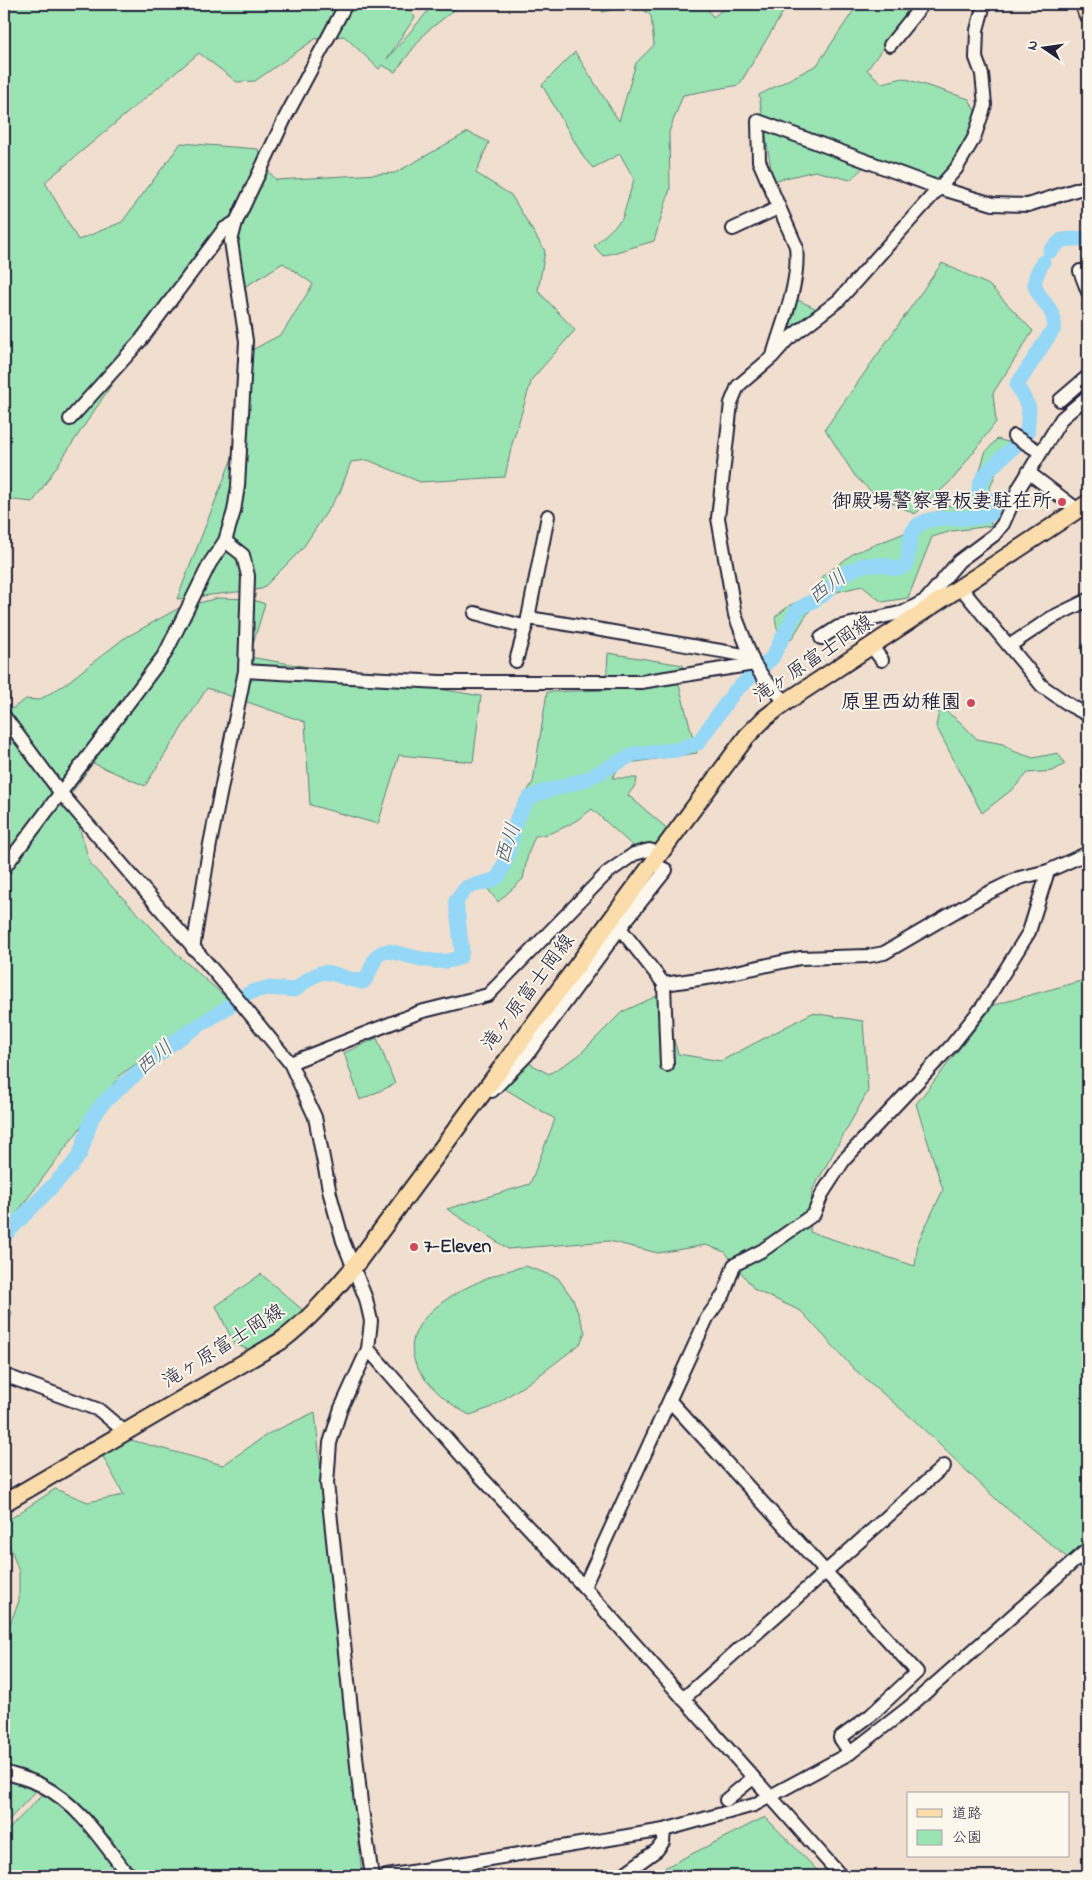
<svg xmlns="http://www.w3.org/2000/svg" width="1092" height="1880" viewBox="0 0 1092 1880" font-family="'Indie Flower','Klee One',sans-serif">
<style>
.green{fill:#9ae3b3;stroke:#5e8277}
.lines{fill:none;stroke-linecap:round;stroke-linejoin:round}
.river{stroke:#94d7f6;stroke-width:15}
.minor-casing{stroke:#22223b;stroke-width:16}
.major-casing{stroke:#22223b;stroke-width:20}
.highway-casing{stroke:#22223b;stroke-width:22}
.minor{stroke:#fbf7ec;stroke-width:12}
.major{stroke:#fbddab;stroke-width:16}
.highway{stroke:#fbddab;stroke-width:19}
.poi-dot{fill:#d1495b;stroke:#fbf7ec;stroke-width:2}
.labels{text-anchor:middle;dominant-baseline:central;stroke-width:4;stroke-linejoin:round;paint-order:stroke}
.poi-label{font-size:20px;font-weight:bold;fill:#22223b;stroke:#fbf7ec;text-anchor:end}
.street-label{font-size:20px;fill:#22223b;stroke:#fbf7ec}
.water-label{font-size:21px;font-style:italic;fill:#445873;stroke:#fbf7ec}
</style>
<rect width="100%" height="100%" fill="#f0dfce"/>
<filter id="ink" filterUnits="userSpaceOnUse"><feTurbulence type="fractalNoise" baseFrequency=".02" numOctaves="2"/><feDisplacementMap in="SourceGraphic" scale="10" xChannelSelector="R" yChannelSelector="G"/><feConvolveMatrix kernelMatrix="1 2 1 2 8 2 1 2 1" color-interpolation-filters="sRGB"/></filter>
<g filter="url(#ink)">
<g class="green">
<path d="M4 4H403L415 17 387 59 434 4H462L426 32 395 72 382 65 379 69 344 36 315 39 255 81 237 82 199 53 45 182 78 240 122 222 181 143 258 149 261 162 276 180 395 173 468 132 489 142 476 173 511 195 545 251 538 291 575 330 532 379 512 444 505 477 420 482 368 460 351 462 340 492 302 549 262 589 177 599 232 458 252 350 282 334 313 284 283 263 243 288 238 252 241 222 151 326 33 502 4 499Z"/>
<path d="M603 4H636L602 12Z"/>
<path d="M637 4H704L713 17 730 4H788L739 85 683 95 669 132 670 189 654 241 603 256 594 246 622 219 634 179 620 154 593 168 584 158 542 85 575 52 619 121 636 63 654 45 651 16Z"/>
<path d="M858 4H915L867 70 882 83 903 78 969 99 979 119 945 180 865 166 850 180 815 171 773 181 759 95 817 65Z"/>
<path d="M942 263 989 285 1033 331 993 393 996 422 953 479 915 514 874 494 855 476 825 429Z"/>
<path d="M794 298 821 311 777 347Z"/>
<path d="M997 439 1008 442 988 493 991 526 952 531 932 537 908 598 882 602 862 586 824 595 807 614 791 640 777 629 775 617 790 605 814 595 824 575 854 553 902 534 946 506 965 502 974 491 985 453Z"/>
<path d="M218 598 251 599 265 604 249 657 481 696 473 762 399 755 378 824 310 805 305 722 207 688 145 786 93 763 70 795 90 864 180 957 229 1000 120 1075 4 1230V714L26 699 39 700 64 685 123 639 179 608Z"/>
<path d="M1088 636V676L1081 648Z"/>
<path d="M608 653 683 665 679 685 697 753 622 764 612 778H637L636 784 628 795 670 831 656 846 635 848 592 809C577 821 555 835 535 836L528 854 523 879 498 902 487 888 500 868 513 814 533 782 547 692 606 690Z"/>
<path d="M940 707 959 721 977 739 1003 744 1013 751 1033 758 1058 753 1065 764 1053 771 1028 773 1014 788 982 813 936 726Z"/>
<path d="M1088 979V1561L1080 1568 1000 1503 914 1420 854 1369 801 1311 755 1290 725 1252 706 1245 658 1253 609 1241 508 1249 447 1209 530 1184 555 1119 502 1087 520 1058 549 1074 578 1056 622 1012 661 994 678 1054 721 1061 812 1013 863 1021 868 1091 812 1191 810 1232 915 1266 918 1242 943 1190 916 1104 994 1005Z"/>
<path d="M377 1038 395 1084 360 1100 344 1053Z"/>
<path d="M526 1266 558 1278 573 1299 585 1332 580 1344 537 1377 490 1408 470 1415C453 1407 437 1393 425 1379 376 1319 481 1276 526 1266Z"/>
<path d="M261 1274 305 1312 250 1350 234 1344 216 1306Z"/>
<path d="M4 1307 12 1312 4 1342Z"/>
<path d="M315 1412 362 1875 4 1876V1834L43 1794 114 1841 45 1780 4 1767V1639L19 1601V1572L4 1529V1523L55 1489 88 1502 124 1495 102 1455 127 1439 223 1465 268 1434Z"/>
<path d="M4 1779 36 1791 4 1825Z"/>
<path d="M765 1817 823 1876H648Z"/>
</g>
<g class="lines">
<g class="river">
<path d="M1050 251 1062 240 1088 238"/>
<path d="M1027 434 1029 408 1017 385 1054 328C1057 309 1037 299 1035 285 1034 277 1040 268 1043 262"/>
<path d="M4 1236 70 1168 80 1154 92 1118 103 1103 124 1084 175 1041 251 992 267 988 295 990C329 960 326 976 363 982 374 972 370 953 388 951 409 955 440 968 460 957L462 951 456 901 467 887 494 880 499 876 506 860 517 818 528 799 540 793 587 779 634 754 676 750 698 743 734 692 772 658 797 610 823 595 847 572 863 565H884L897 569 906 566C910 555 907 540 913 531 925 509 970 524 991 514L994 504 979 492C977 475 1005 456 1016 445"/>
</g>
<defs>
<g id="minor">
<path d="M890 45 923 4"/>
<path d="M733 229 778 208"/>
<path d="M1080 271 1088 292"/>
<path d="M774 352C784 318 800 282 796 246L759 161 758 121 939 188 993 204 1028 205 1088 186"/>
<path d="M1060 400 1088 376"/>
<path d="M70 419 141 340 224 229 236 222"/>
<path d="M1014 436 1040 452"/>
<path d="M1028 472 1078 510"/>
<path d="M961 588 1042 686 1071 706 1088 715"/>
<path d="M931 607 926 600 959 561 994 535 1003 524 1019 488 1062 418 1088 396"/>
<path d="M475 613 526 627"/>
<path d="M528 618 548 516"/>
<path d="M821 638 838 627 904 612 926 600"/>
<path d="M1009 646 1051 618 1088 600"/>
<path d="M872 647 882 660"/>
<path d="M516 661 528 618C603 629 676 644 750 656"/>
<path d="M245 671 440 682H641L754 664"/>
<path d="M786 702 765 680 754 664 735 615 718 518 731 403 738 386 772 357 787 340 839 300 956 169 974 138 985 105 982 74 976 58 977 30 984 4"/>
<path d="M4 716 60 792 236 997 290 1063 315 1117 330 1194 343 1241 366 1299 371 1321 368 1349 341 1408 330 1443 327 1483 361 1803 372 1876"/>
<path d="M4 868 165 654 210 563 225 541 234 511 238 486 246 341 231 241 236 222 286 116 346 4"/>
<path d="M620 928 664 984"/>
<path d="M193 949 210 844 245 671 248 576 243 555 225 541"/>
<path d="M290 1063 420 1012 488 995 607 873 634 854 649 850 660 853"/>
<path d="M667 1065 664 984 713 977 800 958 868 956 884 953 982 896 1019 878 1048 871 1088 853"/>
<path d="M492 1091 527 1055 620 928 666 870 652 863"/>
<path d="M368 1349 468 1463 584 1587 841 1876"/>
<path d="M4 1375 99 1410 125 1432"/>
<path d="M670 1401 917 1672 871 1715 840 1738 850 1753"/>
<path d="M584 1587 707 1318 724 1294 734 1265 763 1250 814 1214 822 1194 844 1160 952 1045 983 1006 1029 932 1048 871"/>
<path d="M683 1699 944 1466"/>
<path d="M4 1772C16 1776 29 1779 41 1785 77 1803 100 1838 124 1870L132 1876"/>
<path d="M726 1800 753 1778"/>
<path d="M387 1876 664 1830 754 1805 850 1753 908 1708 1088 1549"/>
<path d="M621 1876 657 1850 663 1842 664 1830"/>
</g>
<path id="major" d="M4 1503 281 1341C309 1320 331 1294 354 1267L747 736 765 718 786 702 1088 503"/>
<path id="highway" d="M1085 4 1088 13"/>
</defs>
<use href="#minor" class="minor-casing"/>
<use href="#major" class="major-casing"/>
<use href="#highway" class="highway-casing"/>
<use href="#minor" class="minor"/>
<use href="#major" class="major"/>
<use href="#highway" class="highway"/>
</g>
</g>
<g class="poi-dot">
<circle cx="1062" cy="502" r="5"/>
<circle cx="971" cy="703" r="5"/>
<circle cx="414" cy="1247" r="5"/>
</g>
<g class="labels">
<g class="poi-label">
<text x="1052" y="502">御殿場警察署板妻駐在所</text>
<text x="961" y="703">原里西幼稚園</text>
<text x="424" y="1247" text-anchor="start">7-Eleven</text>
</g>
<g class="street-label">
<text transform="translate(814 660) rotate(-34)">滝ヶ原富士岡線</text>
<text transform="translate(529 993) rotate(-53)">滝ヶ原富士岡線</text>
<text transform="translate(224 1347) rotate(-32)">滝ヶ原富士岡線</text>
</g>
<g class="water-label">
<text transform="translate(828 588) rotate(-37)">西川</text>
<text transform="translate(509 844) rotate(-72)">西川</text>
<text transform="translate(155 1059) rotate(-40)">西川</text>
</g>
</g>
<rect width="1092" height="1880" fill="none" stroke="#fbf7ec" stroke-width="20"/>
<rect x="10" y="10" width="1072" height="1860" fill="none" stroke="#22223b" stroke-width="2" filter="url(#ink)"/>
<rect x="907" y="1792" width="162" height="65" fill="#fbf7ec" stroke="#a4a2a5"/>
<rect x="917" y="1809" width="25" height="8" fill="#fbddab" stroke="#a4a2a5"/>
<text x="952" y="1818" font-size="15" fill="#22223b">道路</text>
<rect x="917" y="1830" width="25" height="15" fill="#9ae3b3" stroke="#a4a2a5"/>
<text x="952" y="1842" font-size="15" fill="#22223b">公園</text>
<g transform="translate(1044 48) rotate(283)" stroke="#fbf7ec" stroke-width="4" paint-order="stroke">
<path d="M0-4L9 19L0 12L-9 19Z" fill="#22223b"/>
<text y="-8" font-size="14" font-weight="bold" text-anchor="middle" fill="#22223b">N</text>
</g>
</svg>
